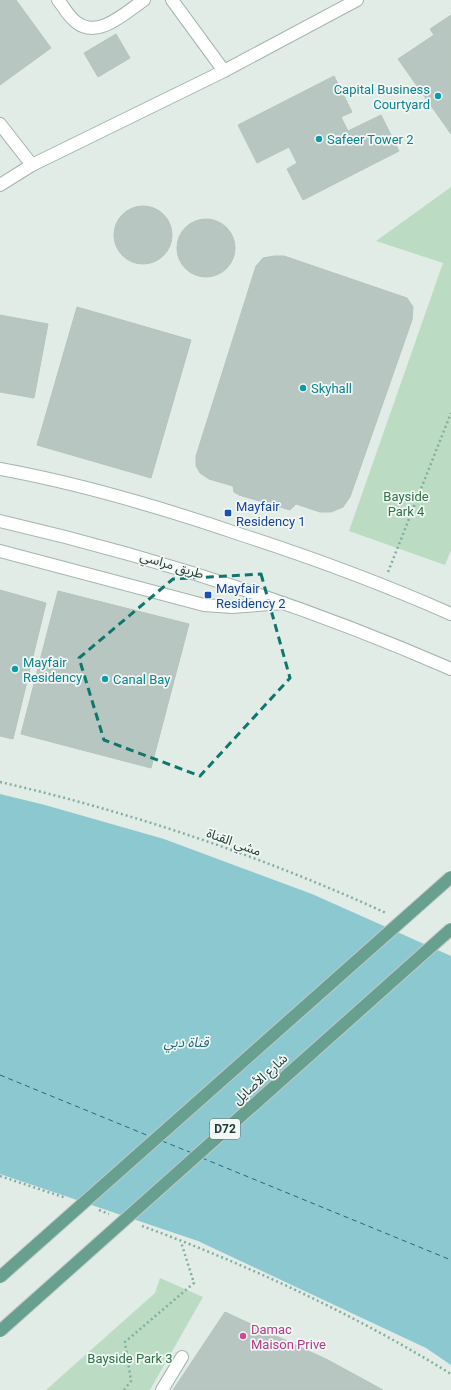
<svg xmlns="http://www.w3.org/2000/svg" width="451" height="1390" viewBox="0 0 451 1390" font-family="Roboto,'Noto Sans Arabic',sans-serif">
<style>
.green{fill:#bbdcc3}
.water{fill:#8bc8cf}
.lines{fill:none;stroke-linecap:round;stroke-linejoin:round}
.ferry{stroke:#1e6c76;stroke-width:1;stroke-dasharray:5 4;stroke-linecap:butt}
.building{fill:#b7c6c0;stroke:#b4c5bd}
.minor-casing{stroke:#a5b4ae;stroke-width:14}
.path{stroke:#83ae9f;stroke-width:2.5;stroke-dasharray:2 3;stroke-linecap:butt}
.minor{stroke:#fff;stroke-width:12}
.major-bridge-casing{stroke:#c1c8c6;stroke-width:14;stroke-linecap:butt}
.major-bridge{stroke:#67a08f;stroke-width:12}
.marked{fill:none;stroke:#0f766e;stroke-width:3;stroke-dasharray:8 5;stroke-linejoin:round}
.culture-dot{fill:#0f9aa8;stroke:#f2f8f5;stroke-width:1.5}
.transit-dot{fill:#1a4fb4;stroke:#f2f8f5;stroke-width:1.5}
.hotel-dot{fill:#d1479c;stroke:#f2f8f5;stroke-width:1.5}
.labels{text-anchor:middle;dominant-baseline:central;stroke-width:3.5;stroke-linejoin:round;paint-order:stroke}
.shield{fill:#f2f8f5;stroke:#60746e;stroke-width:1}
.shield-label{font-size:12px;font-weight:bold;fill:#223c34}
.culture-label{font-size:13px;fill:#0d838f;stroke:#f2f8f5;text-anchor:start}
.park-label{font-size:13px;fill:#2e7245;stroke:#f2f8f5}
.transit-label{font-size:13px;fill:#164399;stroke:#f2f8f5;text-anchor:start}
.street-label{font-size:13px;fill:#223c34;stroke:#f2f8f5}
.hotel-label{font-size:13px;fill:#b23c85;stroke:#f2f8f5;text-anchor:start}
.water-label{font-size:14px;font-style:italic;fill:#1e6c76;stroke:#f2f8f5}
</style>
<rect width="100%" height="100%" fill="#e2ece7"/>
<g class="green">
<path d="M451 187V550L445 565 349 531 443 263 376 241Z"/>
<path d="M160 1278 203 1297 150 1390H46L155 1293Z"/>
</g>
<path class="water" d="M0 794 45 805 164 839 312 894 451 956V1365L426 1348 198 1241 0 1174Z"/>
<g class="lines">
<g class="ferry">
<path d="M0 1075 149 1136"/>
<path d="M162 1141 192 1153"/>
<path d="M202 1158 451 1260"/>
</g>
</g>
<g class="building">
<path d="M0 0H16L51 48 0 85Z"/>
<path d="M451 15V134L398 59 434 35 430 29Z"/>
<path d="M116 34 130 58 98 77 84 53Z"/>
<path d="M334 76 352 112 341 117 348 131 381 115 399 151 303 200 287 169 297 163 289 147 257 163 238 125Z"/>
<circle cx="143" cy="235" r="29"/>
<circle cx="206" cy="248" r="29"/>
<path d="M274 256H284L407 298 413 307 412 320 350 497 343 507 331 512H320L296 504 290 510 239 495 234 492 233 486 209 479 200 473 196 466V456L256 266 263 258Z"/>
<path d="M77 307 191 340 151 478 37 445Z"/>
<path d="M0 315 48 324 34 398 0 392Z"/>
<path d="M0 590 46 603 13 739 0 736Z"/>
<path d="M58 591 189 624 151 768 21 734Z"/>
<path d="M225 1312 328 1360 383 1390H173Z"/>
</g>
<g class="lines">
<defs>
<g id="minor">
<path d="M58 0C64 7 68 16 76 22 98 40 126 12 144 0"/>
<path d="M172 0 224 71"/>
<path d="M0 124 32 165"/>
<path d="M0 185 32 165 224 71 357 0"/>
<path d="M0 469C82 484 163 508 242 535 313 558 383 584 451 614"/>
<path d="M0 521C156 557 304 605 451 669"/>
<path d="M0 551 204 605 232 607 283 603"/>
<path d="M162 1390 182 1357"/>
</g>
</defs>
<use href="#minor" class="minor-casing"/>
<g class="path">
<path d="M388 572 451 413"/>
<path d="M0 782C131 812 264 857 386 913"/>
<path d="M0 1176 66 1198"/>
<path d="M99 1210 109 1214"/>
<path d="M142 1226C246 1264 356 1315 451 1374"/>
<path d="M124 1390 131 1381 125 1342 194 1283 181 1242"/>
</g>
<use href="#minor" class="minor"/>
<defs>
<g id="major-bridge">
<path d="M0 1277 451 877"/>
<path d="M0 1331 451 929"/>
</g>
</defs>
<use href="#major-bridge" class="major-bridge-casing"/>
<use href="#major-bridge" class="major-bridge"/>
</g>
<path class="marked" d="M261 574 290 678 200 776 104 740 79 658 173 579Z"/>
<g class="culture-dot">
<circle cx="438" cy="96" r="4"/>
<circle cx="319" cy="139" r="4"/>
<circle cx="303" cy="388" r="4"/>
<circle cx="15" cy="669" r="4"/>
<circle cx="105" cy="679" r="4"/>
</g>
<g class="transit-dot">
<rect x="224" y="509" width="8" height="8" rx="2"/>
<rect x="204" y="591" width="8" height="8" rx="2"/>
</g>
<circle class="hotel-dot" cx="243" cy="1336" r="4"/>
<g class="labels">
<rect class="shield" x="210" y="1119" width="30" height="20" rx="3"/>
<g class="shield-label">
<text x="225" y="1129">D72</text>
</g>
<g class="culture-label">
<text x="430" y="89" text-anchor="end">Capital Business<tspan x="430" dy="15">Courtyard</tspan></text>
<text x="327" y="139">Safeer Tower 2</text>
<text x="311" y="388">Skyhall</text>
<text x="23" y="662">Mayfair<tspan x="23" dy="15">Residency</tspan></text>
<text x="113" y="679">Canal Bay</text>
</g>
<g class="park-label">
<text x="406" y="496">Bayside<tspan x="406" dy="15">Park 4</tspan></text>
<text x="130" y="1358">Bayside Park 3</text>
</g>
<g class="transit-label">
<text x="236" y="506">Mayfair<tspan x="236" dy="15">Residency 1</tspan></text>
<text x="216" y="588">Mayfair<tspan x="216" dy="15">Residency 2</tspan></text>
</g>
<g class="street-label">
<text transform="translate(172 565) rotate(17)">طريق مراسي</text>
<text transform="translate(234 842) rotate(20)">مشي القناة</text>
<text transform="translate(260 1079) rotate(-42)">شارع الأصايل</text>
</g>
<g class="hotel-label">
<text x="251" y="1329">Damac<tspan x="251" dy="15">Maison Prive</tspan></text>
</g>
<g class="water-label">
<text x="186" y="1042">قناة دبي</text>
</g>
</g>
</svg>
